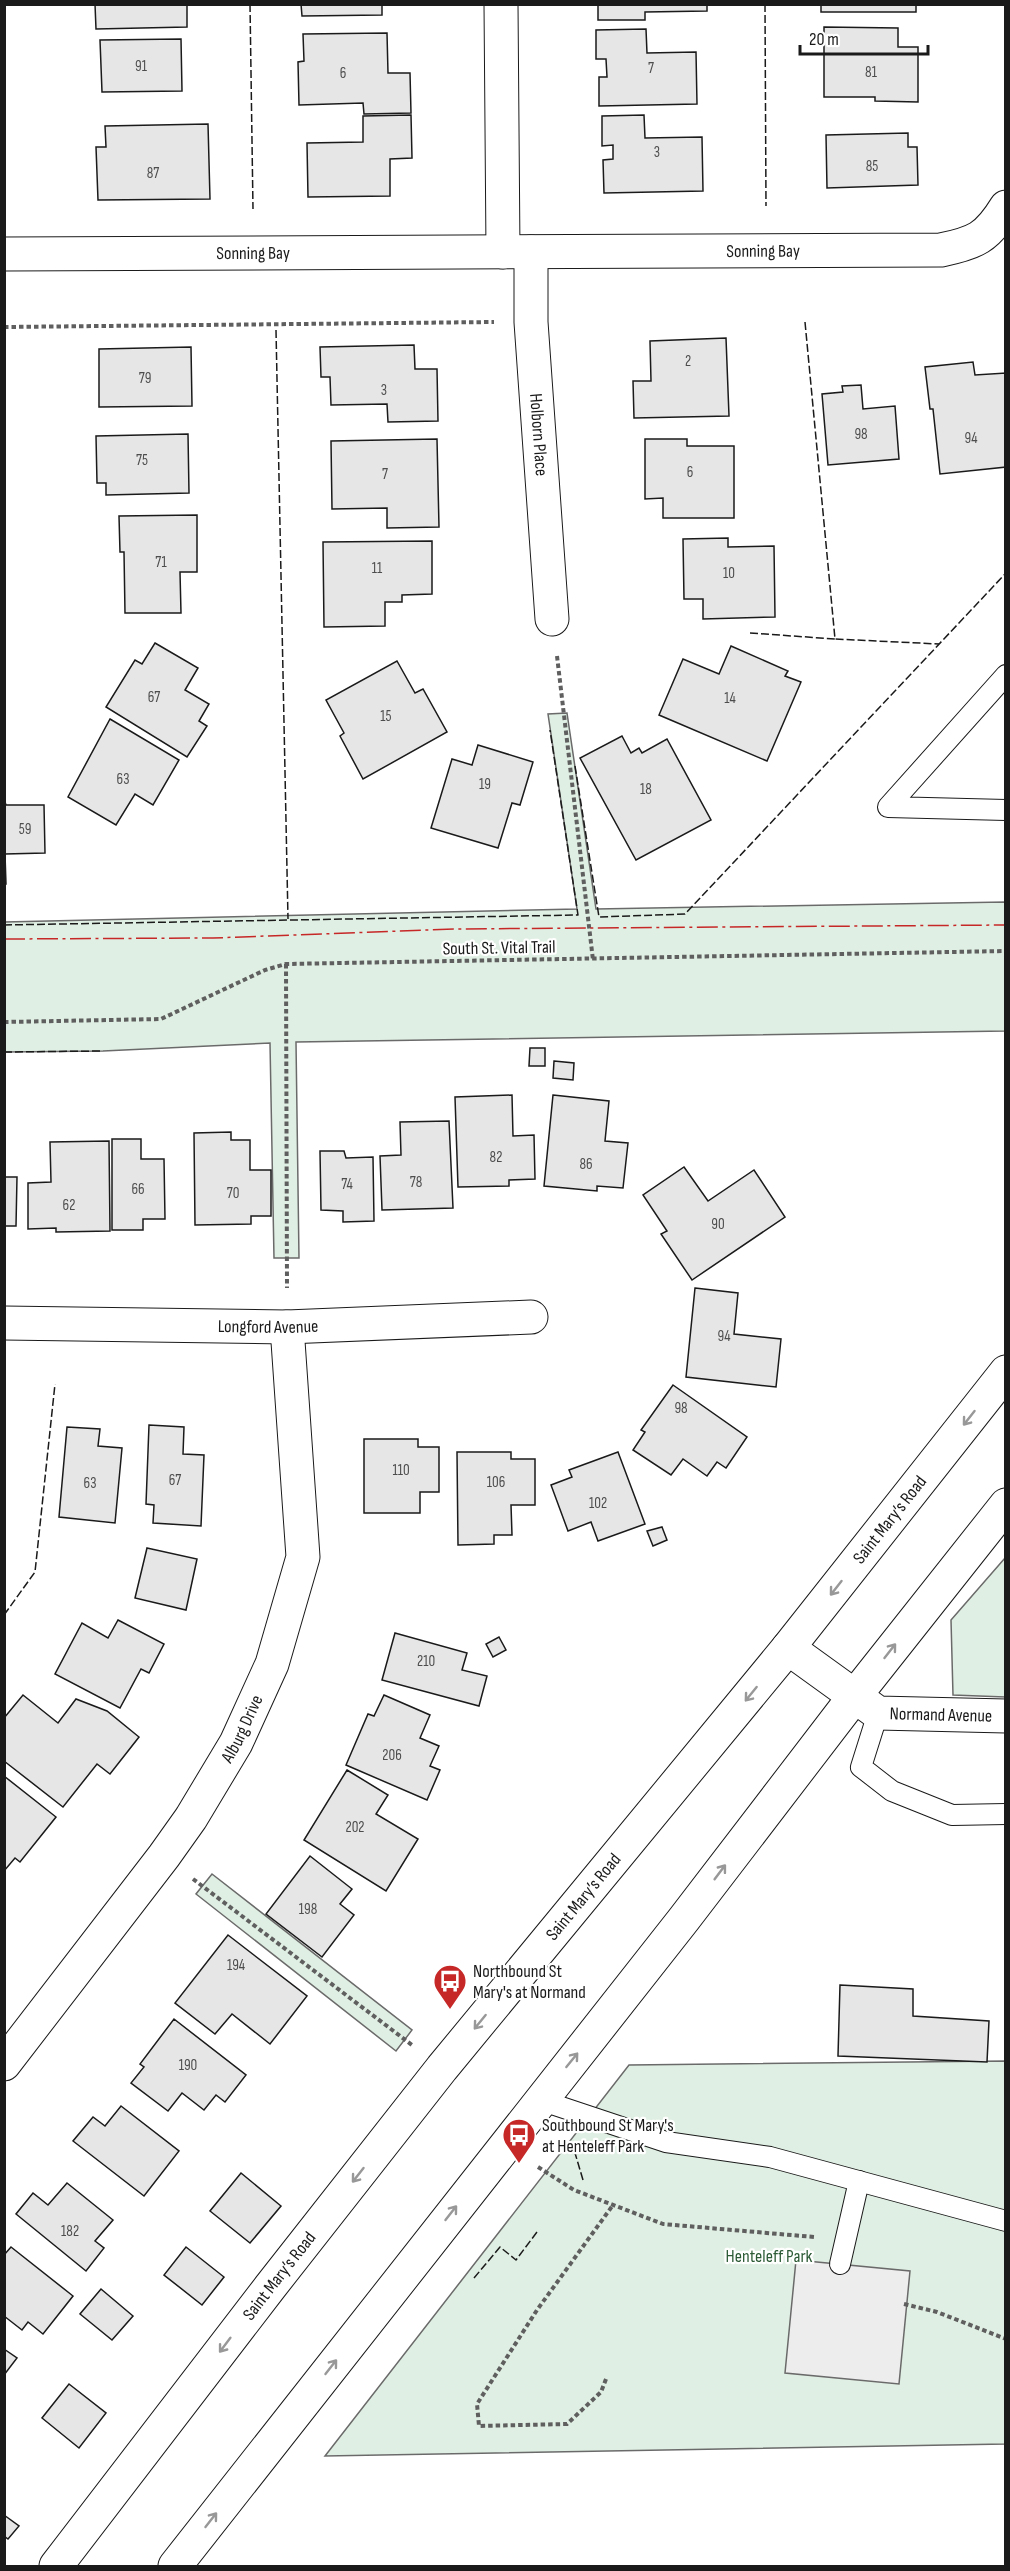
<svg xmlns="http://www.w3.org/2000/svg" width="1010" height="2571" viewBox="0 0 1010 2571" font-family="'Sofia Sans Condensed',sans-serif">
<style>
.green{fill:#e0efe3;stroke:#6a6a6a;stroke-width:1.5}
.parking{fill:#ededed;stroke:#6a6a6a;stroke-width:1.5}
.building{fill:#e6e6e6;stroke:#1a1a1a;stroke-width:1.5}
.lines{fill:none;stroke-linecap:round;stroke-linejoin:round}
.service-casing{stroke:#1a1a1a;stroke-width:22}
.minor-casing{stroke:#1a1a1a;stroke-width:35}
.secondary-casing{stroke:#1a1a1a;stroke-width:35}
.path{stroke:#5f5f5f;stroke-width:4;stroke-dasharray:4.5 3;stroke-linecap:butt}
.service{stroke:#fff;stroke-width:20}
.minor{stroke:#fff;stroke-width:33}
.secondary{stroke:#fff;stroke-width:33}
.fence{stroke:#1a1a1a;stroke-width:1.5;stroke-dasharray:8 3;stroke-linecap:butt}
.power{stroke:#c62828;stroke-width:1.5;stroke-dasharray:21 4.5 3 4.5;stroke-linecap:butt}
.oneway{stroke:#989898}
.labels{text-anchor:middle;dominant-baseline:central;stroke-width:4.5;stroke-linejoin:round;paint-order:stroke}
.number-label{font-size:15px;fill:#4d4d4d}
.street-label{font-size:18px;fill:#1a1a1a;stroke:#fff}
.poi-label{font-size:18px;fill:#1a1a1a;stroke:#fff;text-anchor:start}
.park-label{font-size:18px;fill:#2b5a34;stroke:#fff}
</style>
<rect width="100%" height="100%" fill="#fff"/>
<g class="green">
<path d="M567 713 596 909 1005 902V1031L296 1042 299 1258H274L270 1043 103 1051 5 1052V922L577 909 548 714Z"/>
<path d="M1005 1558V1697L953 1695 951 1620Z"/>
<path d="M212 1874 412 2030 396 2051 196 1894Z"/>
<path d="M1005 2061V2444L325 2456 629 2065Z"/>
</g>
<path class="parking" d="M796 2260 910 2271 899 2384 785 2373Z"/>
<g class="building">
<path d="M95 4H187V27L96 29Z"/>
<path d="M301 4H382V15L302 16Z"/>
<path d="M598 4H707V11L645 12V20H598Z"/>
<rect x="821" y="4" width="95" height="8"/>
<path d="M824 27 898 28V47H918V102L875 101V97H824Z"/>
<path d="M646 29 647 53 696 52 697 104 599 106V77H607L606 59H596V30Z"/>
<path d="M387 33 388 73H410L411 113 364 114 363 103 299 105 298 62 304 61 303 34Z"/>
<path d="M181 39 182 91 102 92 100 40Z"/>
<path d="M411 115 412 158 390 159V196L308 197 307 143 363 142V116Z"/>
<path d="M644 115 645 138 702 137 703 191 604 193 603 160 613 159V145L602 146V116Z"/>
<path d="M208 124 210 199 98 200 96 147H106L105 126Z"/>
<path d="M908 133V147H917L918 185 827 188 826 135Z"/>
<path d="M726 338 729 416 634 418 633 381H651L650 341Z"/>
<path d="M414 345 415 369H437L438 421 388 422 387 404 331 405 330 377H321L320 347Z"/>
<path d="M191 347 192 406 99 407V349Z"/>
<path d="M973 362 975 375 1006 373V467L940 474 933 409H930L925 367Z"/>
<path d="M861 385 863 409 895 406 899 459 828 465 822 394 843 392 842 386Z"/>
<path d="M188 434 189 493 106 495V483H97L96 436Z"/>
<path d="M437 439 439 527 387 528V508L332 509 331 441Z"/>
<path d="M645 439H687V446H734V518H663V498L645 499Z"/>
<path d="M197 515V572H180L181 613H125L124 552H120L119 516Z"/>
<path d="M728 538V547L774 546 775 617 703 619V599H684L683 539Z"/>
<path d="M432 541V594L402 595V602H385V626L324 627 323 542Z"/>
<path d="M155 643 198 668 185 690 209 704 199 721 207 726 187 757 106 707 135 660 142 664Z"/>
<path d="M731 646 788 671 785 676 801 682 767 761 659 715 683 659 719 674Z"/>
<path d="M397 661 415 693 423 689 447 732 363 779 340 736 344 733 326 700Z"/>
<path d="M110 719 179 760 153 805 135 794 116 825 68 797Z"/>
<path d="M622 736 631 753 639 748 642 753 667 739 711 820 636 860 580 758Z"/>
<path d="M478 745 533 762 520 805 512 803 498 848 431 828 452 759 472 765Z"/>
<path d="M4 799 6 805H44L45 853 5 854 6 884H4Z"/>
<path d="M530 1048H545V1066H529Z"/>
<path d="M554 1061 574 1063 573 1080 553 1078Z"/>
<path d="M512 1095 513 1136 534 1135 535 1179 509 1180V1186L458 1187 455 1097Z"/>
<path d="M553 1095 609 1101 605 1141 628 1143 623 1188 597 1186V1191L544 1186Z"/>
<path d="M449 1121 453 1208 382 1210 380 1156 401 1155 400 1122Z"/>
<path d="M231 1132V1140H250V1170H271V1216H251V1224L195 1225 194 1133Z"/>
<path d="M112 1139H141V1159H164L165 1219H143V1230H112Z"/>
<path d="M109 1141 110 1231 56 1232V1228L28 1229V1183L51 1182 50 1142Z"/>
<path d="M320 1151H344L346 1158 373 1157 374 1221 343 1222V1211L321 1210Z"/>
<path d="M684 1167 708 1201 754 1170 785 1217 692 1280 661 1234 667 1231 643 1195Z"/>
<path d="M4 1177H17L16 1226H4Z"/>
<path d="M695 1288 738 1293 734 1334 781 1339 776 1387 686 1377Z"/>
<path d="M673 1385 747 1437 726 1468 717 1462 707 1476 683 1459 671 1475 633 1450 645 1432 641 1430Z"/>
<path d="M149 1425 184 1427 183 1454 204 1455 201 1526 153 1523 154 1505 146 1504Z"/>
<path d="M67 1427 100 1429 98 1446 122 1448 115 1523 59 1517Z"/>
<path d="M364 1439H418V1447H439V1492H420V1513H364Z"/>
<path d="M457 1452H511V1459H535V1505H511L512 1535H494V1544L458 1545Z"/>
<path d="M618 1452 645 1524 598 1541 591 1522 568 1531 551 1485 572 1477 569 1470Z"/>
<path d="M662 1527 667 1540 653 1546 647 1531Z"/>
<path d="M147 1548 197 1559 186 1610 135 1598Z"/>
<path d="M118 1620 164 1644 149 1673 141 1669 120 1708 55 1674 82 1623 108 1638Z"/>
<path d="M395 1633 467 1653 462 1670 487 1676 479 1706 382 1680Z"/>
<path d="M499 1637 506 1650 493 1657 486 1644Z"/>
<path d="M23 1695 58 1723 76 1699 107 1711 139 1737 110 1774 97 1764 63 1807 4 1761V1718Z"/>
<path d="M384 1695 430 1715 420 1738 439 1746 430 1766 440 1770 427 1800 346 1765 368 1714 374 1716Z"/>
<path d="M347 1770 388 1795 376 1814 418 1839 386 1891 304 1840Z"/>
<path d="M4 1776 56 1817 20 1862 15 1858 4 1871Z"/>
<path d="M310 1856 352 1889 340 1904 354 1915 322 1957 266 1914Z"/>
<path d="M228 1935 307 1996 270 2044 232 2014 215 2034 175 2003Z"/>
<path d="M840 1985 913 1989V2016L989 2021 987 2062 838 2056Z"/>
<path d="M174 2019 246 2075 225 2102 216 2095 204 2110 182 2093 168 2111 131 2083 144 2067 140 2064Z"/>
<path d="M121 2106 179 2151 144 2196 73 2141 93 2117 105 2126Z"/>
<path d="M241 2173 281 2206 250 2243 210 2211Z"/>
<path d="M67 2183 113 2220 95 2241 104 2248 86 2271 16 2214 33 2193 48 2205Z"/>
<path d="M11 2247 73 2296 43 2334 28 2322 22 2330 4 2316V2255Z"/>
<path d="M186 2247 224 2277 202 2305 164 2275Z"/>
<path d="M101 2289 133 2316 112 2340 80 2314Z"/>
<path d="M4 2349 17 2358 4 2375Z"/>
<path d="M69 2384 106 2413 79 2448 42 2418Z"/>
<path d="M4 2515 19 2526 8 2539 4 2536Z"/>
</g>
<g class="lines">
<defs>
<g id="service">
<path d="M1006 675 888 807 1006 810"/>
<path d="M878 1713 861 1767 892 1791 952 1815 1006 1814"/>
<path d="M540 2100 666 2142 770 2157 1006 2221"/>
<path d="M840 2264 859 2181"/>
</g>
<g id="minor">
<path d="M501 4 503 252"/>
<path id="s1" d="M531 252V322L552 619"/>
<path id="s2" d="M4 254 941 250C975 243 987 238 1006 207"/>
<path id="s3" d="M4 1323 287 1327 531 1317"/>
<path id="s4" d="M788 1648 878 1713 1006 1716"/>
<path id="s5" d="M4 2064 164 1856 191 1818 236 1743 272 1664 303 1557 287 1327"/>
</g>
<g id="secondary">
<path id="s6" d="M56 2566 270 2287 442 2068 788 1648 1006 1372"/>
<path d="M175 2566 684 1919 854 1697 1006 1505"/>
</g>
</defs>
<use href="#service" class="service-casing"/>
<use href="#minor" class="minor-casing"/>
<use href="#secondary" class="secondary-casing"/>
<g class="path">
<path d="M4 327 494 322"/>
<path d="M557 656 593 960"/>
<path d="M286 964 287 1288"/>
<path d="M4 1022 161 1019 265 970 286 964 1006 951"/>
<path d="M193 1879 412 2045"/>
<path d="M538 2167 574 2190 663 2224 814 2237"/>
<path d="M904 2304 937 2312 1006 2339"/>
<path d="M606 2379 601 2392 567 2424 479 2426 477 2404 537 2310 613 2205"/>
</g>
<use href="#service" class="service"/>
<use href="#minor" class="minor"/>
<use href="#secondary" class="secondary"/>
<g class="fence">
<path d="M250 4 253 209"/>
<path d="M765 4 766 206"/>
<path d="M805 322 835 639 939 644"/>
<path d="M276 330 288 919"/>
<path d="M750 633 835 639"/>
<path d="M575 766 599 917 685 914 1006 573"/>
<path d="M4 925 578 915 550 730"/>
<path d="M4 1052 103 1051"/>
<path d="M4 1615 35 1572 55 1384"/>
<path d="M583 2180 575 2153 606 2145"/>
<path d="M474 2278 500 2247 516 2260 537 2232"/>
</g>
<path class="power" d="M4 939 213 938 454 929 1006 925"/>
</g>
<defs><path id="oneway-shaft" d="M-6 0H5M1.5-3L5.5 0L1.5 3" fill="none" stroke-width="1.6" stroke-linecap="round" stroke-linejoin="round" transform="scale(1.5)"/></defs>
<g class="oneway">
<use href="#oneway-shaft" transform="translate(969 1418) rotate(128)"/>
<use href="#oneway-shaft" transform="translate(836 1588) rotate(128)"/>
<use href="#oneway-shaft" transform="translate(890 1651) rotate(-52)"/>
<use href="#oneway-shaft" transform="translate(751 1694) rotate(129)"/>
<use href="#oneway-shaft" transform="translate(720 1872) rotate(-53)"/>
<use href="#oneway-shaft" transform="translate(480 2022) rotate(129)"/>
<use href="#oneway-shaft" transform="translate(572 2060) rotate(-51)"/>
<use href="#oneway-shaft" transform="translate(358 2175) rotate(128)"/>
<use href="#oneway-shaft" transform="translate(451 2213) rotate(-52)"/>
<use href="#oneway-shaft" transform="translate(225 2345) rotate(127)"/>
<use href="#oneway-shaft" transform="translate(331 2367) rotate(-52)"/>
<use href="#oneway-shaft" transform="translate(211 2520) rotate(-52)"/>
</g>
<defs>
<symbol id="bus-pin" viewBox="-11 -11 22 30"><path d="M0 17L-7.5 6A9.5 9.5 0 1 1 7.5 6Z" fill="#c62828" stroke="#fff"/><path d="M-5-6H5V4H4V6H2V4H-2V6H-4V4H-5ZM-3.5-4V0h7V-4ZM-3.5 1.2v1.5H-2V1.2ZM2 1.2v1.5H3.5V1.2Z" fill="#fff"/></symbol>
</defs>
<g fill-rule="evenodd">
<use href="#bus-pin" x="431" y="1962" width="38" height="52"/>
<use href="#bus-pin" x="500" y="2116" width="38" height="52"/>
</g>
<g class="labels">
<g class="number-label">
<text x="141" y="66">91</text>
<text x="651" y="68">7</text>
<text x="871" y="72">81</text>
<text x="343" y="73">6</text>
<text x="657" y="152">3</text>
<text x="872" y="166">85</text>
<text x="153" y="173">87</text>
<text x="688" y="361">2</text>
<text x="145" y="378">79</text>
<text x="384" y="390">3</text>
<text x="861" y="434">98</text>
<text x="971" y="438">94</text>
<text x="142" y="460">75</text>
<text x="690" y="472">6</text>
<text x="385" y="474">7</text>
<text x="161" y="562">71</text>
<text x="377" y="568">11</text>
<text x="729" y="573">10</text>
<text x="154" y="697">67</text>
<text x="730" y="698">14</text>
<text x="386" y="716">15</text>
<text x="123" y="779">63</text>
<text x="485" y="784">19</text>
<text x="646" y="789">18</text>
<text x="25" y="829">59</text>
<text x="496" y="1157">82</text>
<text x="586" y="1164">86</text>
<text x="416" y="1182">78</text>
<text x="347" y="1184">74</text>
<text x="138" y="1189">66</text>
<text x="233" y="1193">70</text>
<text x="69" y="1205">62</text>
<text x="718" y="1224">90</text>
<text x="724" y="1336">94</text>
<text x="681" y="1408">98</text>
<text x="401" y="1470">110</text>
<text x="175" y="1480">67</text>
<text x="496" y="1482">106</text>
<text x="90" y="1483">63</text>
<text x="598" y="1503">102</text>
<text x="426" y="1661">210</text>
<text x="392" y="1755">206</text>
<text x="355" y="1827">202</text>
<text x="308" y="1909">198</text>
<text x="236" y="1965">194</text>
<text x="188" y="2065">190</text>
<text x="70" y="2231">182</text>
</g>
<g class="street-label">
<text stroke="none"><textPath href="#s2" startOffset="759">Sonning Bay</textPath></text>
<text stroke="none"><textPath href="#s2" startOffset="249">Sonning Bay</textPath></text>
<text stroke="none"><textPath href="#s1" startOffset="183">Holborn Place</textPath></text>
<text transform="translate(499 948) rotate(-1)">South St. Vital Trail</text>
<text stroke="none"><textPath href="#s3" startOffset="264">Longford Avenue</textPath></text>
<text stroke="none"><textPath href="#s6" startOffset="1338">Saint Mary’s Road</textPath></text>
<text stroke="none"><textPath href="#s4" startOffset="174">Normand Avenue</textPath></text>
<text stroke="none"><textPath href="#s5" startOffset="412">Alburg Drive</textPath></text>
<text stroke="none"><textPath href="#s6" startOffset="852">Saint Mary’s Road</textPath></text>
<text stroke="none"><textPath href="#s6" startOffset="366">Saint Mary’s Road</textPath></text>
</g>
<g class="poi-label">
<text x="473" y="1971">Northbound St<tspan x="473" dy="21">Mary's at Normand</tspan></text>
<text x="542" y="2125">Southbound St Mary's<tspan x="542" dy="21">at Henteleff Park</tspan></text>
</g>
<g class="park-label">
<text x="769" y="2256">Henteleff Park</text>
</g>
</g>
<rect width="1010" height="2571" fill="none" stroke="#1a1a1a" stroke-width="12"/>
<path d="M800 45v9h128v-9" fill="none" stroke="#1a1a1a" stroke-width="3"/>
<text x="809" y="45" font-size="18" fill="#1a1a1a" stroke="#ffffff" stroke-width="4.5" paint-order="stroke">20 m</text>
</svg>
